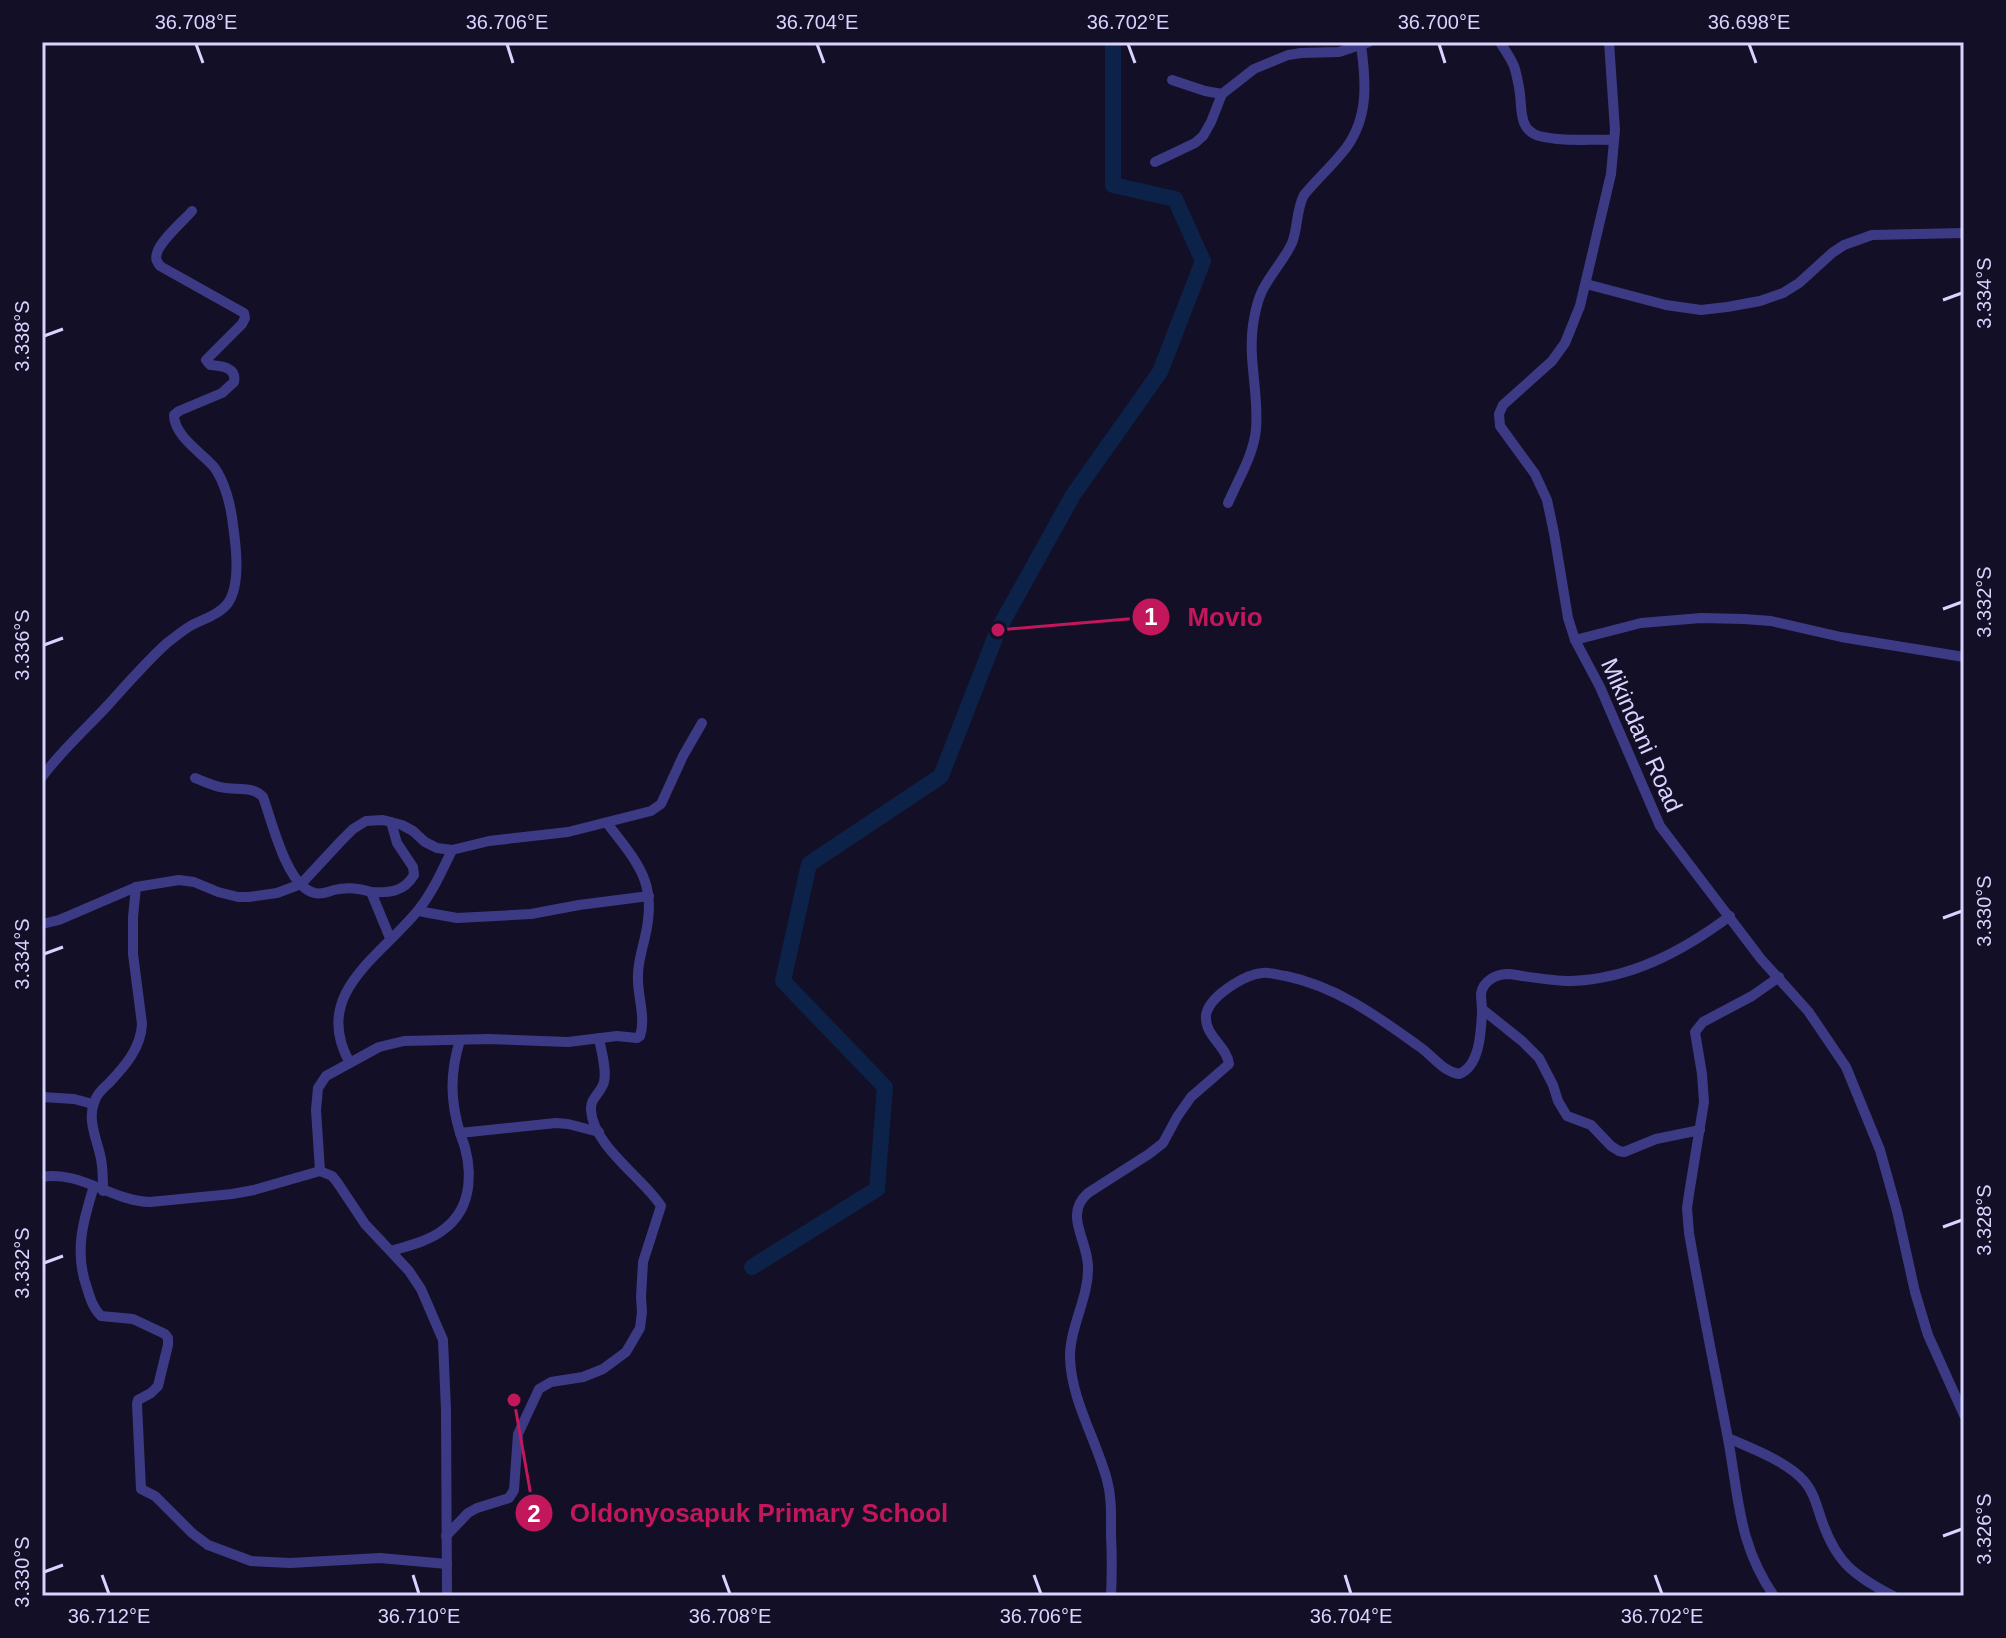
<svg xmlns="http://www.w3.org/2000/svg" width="2006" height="1638" viewBox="0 0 2006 1638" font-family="Arial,sans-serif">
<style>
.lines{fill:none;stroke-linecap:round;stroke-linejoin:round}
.river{stroke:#0c2248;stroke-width:16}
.minor{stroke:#3d3a85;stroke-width:10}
.ticks{fill:none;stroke:#d9d4ff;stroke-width:3}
.labels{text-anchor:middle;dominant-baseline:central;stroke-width:6;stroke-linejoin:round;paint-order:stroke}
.street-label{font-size:24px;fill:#d9d4ff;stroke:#130f26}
.leader{fill:none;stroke:#c2185b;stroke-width:3}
.callout-dot{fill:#c2185b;stroke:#130f26;stroke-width:3}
.mark-label{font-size:24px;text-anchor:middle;font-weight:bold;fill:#fff}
.callout-label{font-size:26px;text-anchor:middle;font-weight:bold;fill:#c2185b;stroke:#130f26;stroke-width:6;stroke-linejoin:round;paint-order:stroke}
.neatline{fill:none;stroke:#d9d4ff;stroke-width:3}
.ticks-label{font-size:20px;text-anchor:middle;fill:#d9d4ff}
</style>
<rect width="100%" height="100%" fill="#130f26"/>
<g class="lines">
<path class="river" d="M752 1267 877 1189 885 1087 783 981 809 864 941 776 998 630 1073 495 1160 372 1203 261 1175 199 1113 185V42"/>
<g class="minor">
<path d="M1500 42C1505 51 1512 59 1515 69 1517 77 1519 86 1520 94 1522 110 1519 130 1539 136 1562 142 1590 139 1614 140"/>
<path d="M1609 42 1615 130 1611 174 1580 306 1565 343 1552 361 1503 405 1499 414 1500 426 1535 474 1547 500 1554 533 1568 618 1575 640 1600 687 1660 826 1761 959 1808 1011 1846 1067 1880 1150 1897 1211 1915 1292 1928 1335 1964 1415"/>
<path d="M1172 80 1205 91 1222 94"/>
<path d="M1155 162 1195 143 1203 136 1211 122 1222 94 1254 69 1288 55 1301 53 1339 52 1369 42"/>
<path d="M1586 284 1666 305 1701 310 1727 307 1760 301 1783 293 1799 283 1832 253 1844 245 1872 235 1964 233"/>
<path d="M1228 503C1238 480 1254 454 1256 429 1259 394 1248 360 1253 325 1255 311 1258 296 1266 284 1274 270 1285 258 1292 243 1298 228 1296 210 1304 195 1317 179 1333 165 1346 148 1369 117 1366 81 1361 45"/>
<path d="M1575 640 1641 623 1701 618 1744 619 1771 621 1841 637 1964 657"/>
<path d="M42 777C61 751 86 729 108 705 127 684 146 662 167 643 175 637 183 630 192 625 204 619 220 614 228 603 241 584 236 546 233 525 231 506 225 482 214 467 202 453 174 436 174 415L179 411 222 393 234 382C237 367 221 366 210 365L206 360 242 324 245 318 244 313 160 266C157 261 155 260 157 253 160 241 183 221 192 211"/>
<path d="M195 778C203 781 211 785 220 787 235 791 252 785 263 797 272 821 287 888 315 893 322 895 327 892 334 890 346 887 359 888 371 892L390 938"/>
<path d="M371 892C389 893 404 892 414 875L413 867 397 843 391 822"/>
<path d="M418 911 457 918 531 914 579 905 649 896"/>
<path d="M42 924 59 920 136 887"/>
<path d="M1482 1009 1522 1041 1539 1058 1553 1085 1558 1101 1567 1116 1591 1125 1611 1146 1619 1151 1624 1152 1656 1139 1700 1130"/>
<path d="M460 1040C450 1073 450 1100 460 1133L556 1123 568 1124 599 1132"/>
<path d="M350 1063C310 993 382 956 419 909 433 891 442 871 452 850"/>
<path d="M42 1097 74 1099 93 1104"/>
<path d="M320 1171 316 1110 318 1088 326 1076 379 1047 404 1041 488 1039 568 1042 617 1036 637 1038 640 1036C646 1019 638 997 638 980 637 964 642 951 645 937 658 882 638 864 607 823"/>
<path d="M42 1177C80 1170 112 1201 150 1202L232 1194 254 1190 320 1171 332 1176 337 1182 365 1224 409 1271 421 1289 443 1340 446 1410 447 1596"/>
<path d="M94 1186C83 1221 74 1252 87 1288 90 1298 93 1308 101 1316L133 1319 165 1334 168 1338V1345L158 1386 151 1393 138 1400 137 1404 141 1489 155 1496 192 1533 208 1545 251 1561 290 1563 380 1558 447 1564"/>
<path d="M103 1191C103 1180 103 1169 101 1159 98 1142 87 1121 94 1103 96 1095 103 1088 109 1083 125 1066 141 1048 142 1024L133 954V917L136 887 179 880 194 882 218 892 238 897H249L277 893 301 884 341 841 353 829 366 821 383 820 402 825 413 831 425 842 437 848 452 850 489 841 568 832 651 811 661 804 683 756 702 723"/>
<path d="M391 1251C408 1246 429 1241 443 1230 475 1207 473 1165 460 1133"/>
<path d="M1728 1438C1751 1448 1788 1462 1804 1481 1814 1492 1817 1507 1822 1521 1837 1564 1854 1575 1893 1596"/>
<path d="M446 1536 468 1513 477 1508 509 1498 514 1490 518 1434 539 1389 551 1382 583 1377 603 1369 626 1352 640 1328 642 1312 641 1297 643 1262 661 1206C643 1178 593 1146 591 1110 590 1098 601 1093 604 1082 607 1069 601 1051 599 1038"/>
<path d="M1111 1596C1112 1575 1112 1555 1111 1535 1111 1516 1112 1498 1107 1480 1096 1439 1071 1400 1070 1357 1070 1326 1089 1297 1088 1267 1088 1240 1063 1215 1088 1193L1149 1154 1163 1143 1177 1117 1191 1097 1229 1064C1227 1046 1204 1036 1206 1015 1208 1002 1223 991 1234 984 1242 979 1252 974 1262 973 1270 972 1278 975 1286 976 1338 987 1378 1017 1420 1047 1434 1057 1442 1071 1459 1074 1480 1066 1481 1032 1482 1012 1482 1006 1481 999 1481 994 1483 980 1497 974 1509 974 1530 977 1551 981 1571 981 1631 979 1683 951 1730 916"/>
<path d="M1774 1596C1738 1544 1739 1498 1728 1439 1715 1370 1701 1302 1689 1233L1687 1208 1689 1194 1704 1102 1702 1074 1695 1032 1703 1022 1752 996 1779 977"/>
</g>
</g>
<path class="ticks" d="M196 44 203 63M507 44 513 63M817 44 824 63M1128 44 1135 63M1439 44 1445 63M1749 44 1756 63M1943 300 1962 293M44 336 63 329M1943 609 1962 602M44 645 63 638M1943 918 1962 911M44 954 63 947M1943 1227 1962 1220M44 1263 63 1256M1943 1536 1962 1529M44 1572 63 1565M102 1575 109 1594M413 1575 419 1594M723 1575 730 1594M1034 1575 1041 1594M1345 1575 1351 1594M1655 1575 1662 1594"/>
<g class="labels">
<g class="street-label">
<text transform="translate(1642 735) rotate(66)">Mikindani Road</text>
</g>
</g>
<path class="leader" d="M998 630L1151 617M514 1400L534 1513"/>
<g class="callout-dot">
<circle cx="998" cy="630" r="8"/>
<circle cx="514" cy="1400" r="8"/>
<circle cx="1151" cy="617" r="20"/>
<circle cx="534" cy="1513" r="20"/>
</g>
<g class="mark-label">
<text x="1151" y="625">1</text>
<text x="534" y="1522">2</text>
</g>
<g class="callout-label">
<text x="1225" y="626">Movio</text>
<text x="759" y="1522">Oldonyosapuk Primary School</text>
</g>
<rect width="2006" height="1638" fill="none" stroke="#130f26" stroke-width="88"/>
<rect x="44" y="44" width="1918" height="1550" class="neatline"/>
<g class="ticks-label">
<text x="196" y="29">36.708°E</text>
<text x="507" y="29">36.706°E</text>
<text x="817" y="29">36.704°E</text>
<text x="1128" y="29">36.702°E</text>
<text x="1439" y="29">36.700°E</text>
<text x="1749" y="29">36.698°E</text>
<text transform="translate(1984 293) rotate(-90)" y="7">3.334°S</text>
<text transform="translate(22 336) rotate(-90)" y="7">3.338°S</text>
<text transform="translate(1984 602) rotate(-90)" y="7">3.332°S</text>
<text transform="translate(22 645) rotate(-90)" y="7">3.336°S</text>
<text transform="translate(1984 911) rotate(-90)" y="7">3.330°S</text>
<text transform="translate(22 954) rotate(-90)" y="7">3.334°S</text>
<text transform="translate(1984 1220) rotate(-90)" y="7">3.328°S</text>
<text transform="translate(22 1263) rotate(-90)" y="7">3.332°S</text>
<text transform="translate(1984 1529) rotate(-90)" y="7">3.326°S</text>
<text transform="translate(22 1572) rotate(-90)" y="7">3.330°S</text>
<text x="109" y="1623">36.712°E</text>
<text x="419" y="1623">36.710°E</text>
<text x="730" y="1623">36.708°E</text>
<text x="1041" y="1623">36.706°E</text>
<text x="1351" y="1623">36.704°E</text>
<text x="1662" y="1623">36.702°E</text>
</g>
</svg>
